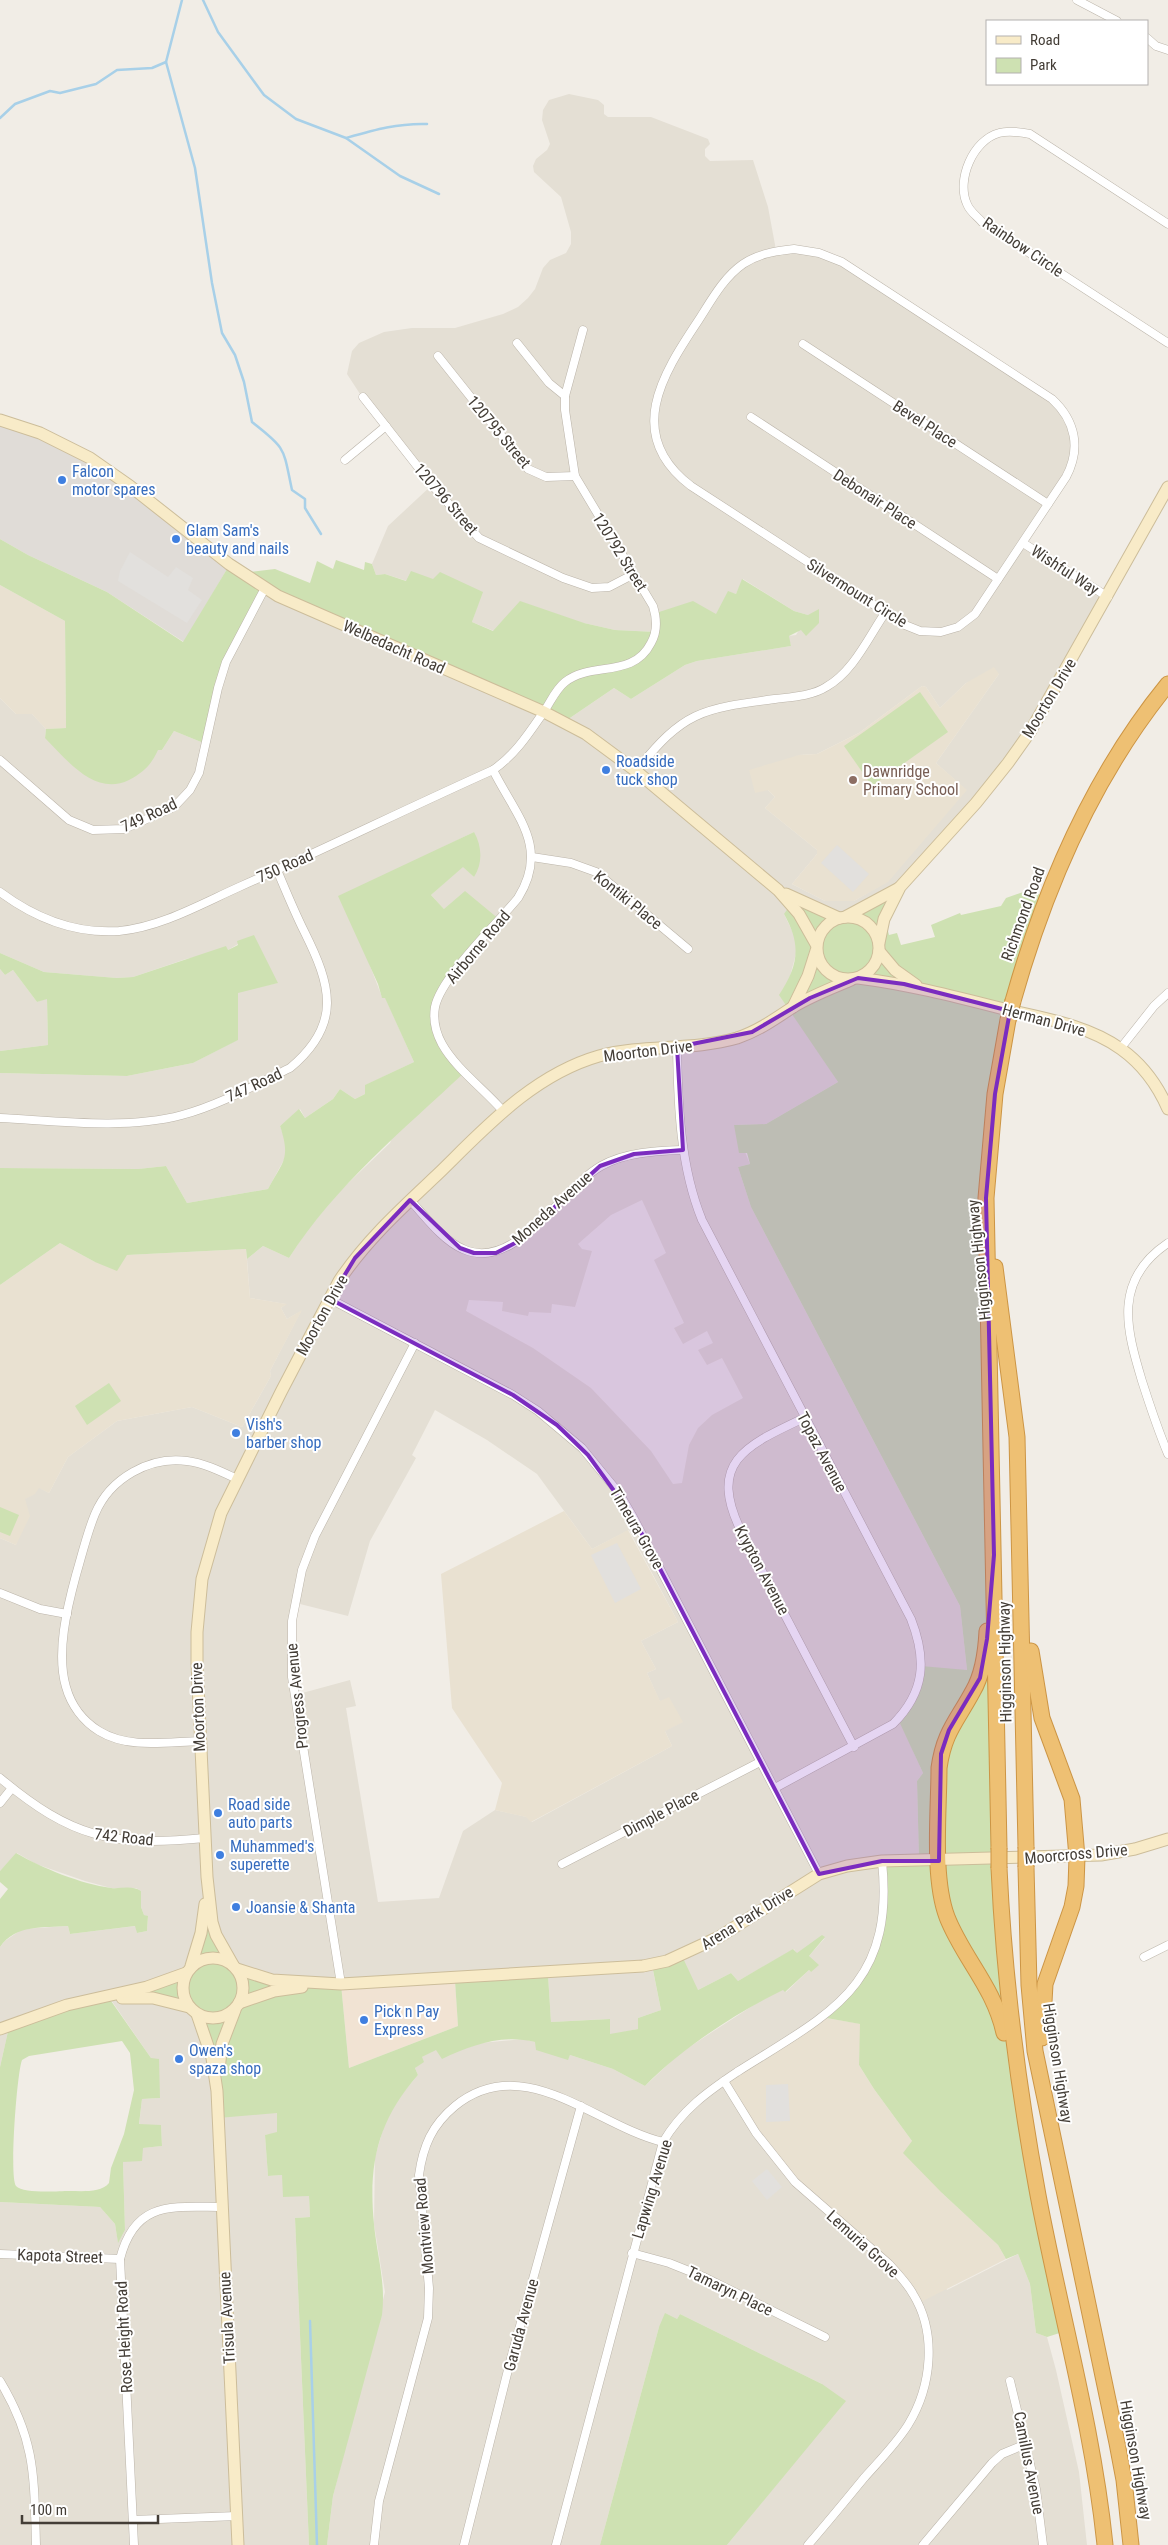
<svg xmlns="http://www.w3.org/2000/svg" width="1168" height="2545" viewBox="0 0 1168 2545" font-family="'Roboto Condensed',sans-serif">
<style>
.residential{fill:#e4dfd4;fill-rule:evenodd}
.commercial{fill:#f1e3d3}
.industrial{fill:#e0dcd7}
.education{fill:#e9e1d1}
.green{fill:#cee1b2;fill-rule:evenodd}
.parking{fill:#e2e0dd}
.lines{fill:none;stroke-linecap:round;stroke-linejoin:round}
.stream{stroke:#a8d0e8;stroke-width:2.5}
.street-casing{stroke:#bbb4a9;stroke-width:9}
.secondary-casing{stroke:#ccbd9a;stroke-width:13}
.highway-casing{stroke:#cc9545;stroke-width:17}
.street{stroke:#fff;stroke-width:8}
.secondary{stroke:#f8ebc8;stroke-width:11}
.highway{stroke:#eec073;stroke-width:15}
.highway-bridge-casing{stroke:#cc9545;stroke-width:17;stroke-linecap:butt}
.highway-bridge{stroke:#eec073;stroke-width:15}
.marked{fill:#7b2cbf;fill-opacity:0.2;stroke:#7b2cbf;stroke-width:4;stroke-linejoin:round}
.shop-dot{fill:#3f7fe0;stroke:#fff;stroke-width:2}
.education-dot{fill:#8d6e63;stroke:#fff;stroke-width:2}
.labels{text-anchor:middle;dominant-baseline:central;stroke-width:4;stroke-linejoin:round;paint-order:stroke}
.street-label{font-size:16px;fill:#433d36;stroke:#fff}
.shop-label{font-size:16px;fill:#366cbe;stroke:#fff;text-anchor:start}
.education-label{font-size:16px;fill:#785e54;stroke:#fff;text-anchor:start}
</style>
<rect width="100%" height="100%" fill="#f1ede6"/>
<g class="residential">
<path d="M569 94 598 100 604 105V114L608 117H651L708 139 710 144 705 149V156L710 161 753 160 768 207 776 250 830 255 1051 398 1068 418 1075 456 1023 544 1108 598 1032 729 906 879 845 916 784 914 795 937 797 950 789 980 791 1010 838 1082 766 1124 734 1125 750 1164 738 1167 751 1207 960 1606 967 1670 913 1751 923 1773 917 1781 919 1862 880 1931 852 1990 821 2017 947 2290 1018 2254 1030 2284 1036 2333 1047 2337 1056 2370 1079 2472 1087 2545H727L781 2479 822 2384 680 2314 677 2319 659 2327 600 2545H327L333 2496 385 2292 374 2224 375 2157 386 2119 402 2094 418 2075 415 2068 422 2057 436 2049 467 2048 480 2043 523 2039 535 2042 568 2059 570 2055 613 2069 645 2086 679 2054 706 2036 760 2001 783 1989 786 1992 809 1970 811 1972 809 1956 825 1938 797 1954 794 1949 738 1981 731 1973 698 1990 652 1966 661 2010 638 2018V2029L610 2035 609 2019 551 2022 548 1975 281 1985 237 1969 203 1921 186 2008 195 2015 277 2113V2133L265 2135 268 2176 282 2175 309 2196 310 2217 295 2218 309 2545H0V2202L100 2207 115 2224 118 2242 125 2230 123 2162 143 2148 162 2146 161 2125H139L142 2099 160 2098 151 2058 109 1997 9 2027 0 2067V1947L5 1941 22 1929 68 1926 70 1934 136 1926 137 1933 147 1931 148 1917 144 1915 141 1907V1891L136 1888H111L85 1881 36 1864 17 1853 0 1871V1538L16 1545 24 1499 39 1487 49 1493 68 1457 117 1421 192 1407 242 1427 271 1376 270 1371 301 1311 287 1319 281 1308 286 1304 250 1298 247 1259 263 1246 289 1258 308 1229 342 1189 390 1143 437 1034 444 909 431 895 463 866 474 877V832L443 847 367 958 382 997H385L414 1062 366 1085 365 1094 355 1099 340 1089 333 1099 305 1118 300 1109 280 1126 287 1145 286 1156 268 1189 187 1203 166 1166 138 1169 0 1168V1073L127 1076 193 1063 237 1040V992L277 983 238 944 228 950 186 959 133 977 117 978 44 972 0 953V698L16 714H32L46 729 45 738 162 750 174 731 206 744 218 688 265 588 564 722 614 688 631 699 685 665 697 661 791 646 788 636 796 635 808 615 794 611 743 579 736 594 728 592 716 615 656 632 615 630 584 623 494 631 472 622 482 592 433 579 407 581 385 574 376 575 372 564 388 526 432 485 362 397 347 374 352 351 359 343 384 332 412 328H455L503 314 518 307 528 298 535 289 543 268 550 260 566 253 571 244V232L561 197 534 172 533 166 536 159 547 150 550 144 542 120 543 110 549 100ZM999 674 936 763 966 790 888 881 854 901H825L792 884 817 854V850L765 808 775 797 768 790 799 755 817 754 859 733 922 686 926 687 940 708 966 683ZM642 1200 666 1253 654 1260 684 1323 674 1328 683 1344 707 1331 713 1343 698 1350 707 1365 722 1358 743 1398 712 1415 698 1428 689 1445 682 1483 673 1484 651 1451 591 1388 533 1348 466 1311 469 1300 503 1302 502 1311 528 1316 529 1312 551 1313 552 1304 575 1307 592 1251 582 1249 578 1244 611 1215ZM435 1410 487 1440 537 1474 592 1549 629 1530 678 1622 641 1641 656 1669 647 1673 660 1702 665 1731 672 1746 532 1822 527 1817 495 1810 463 1831 439 1898 378 1902 346 1708 356 1706 350 1680 295 1695 296 1603 348 1616 370 1541 416 1458 412 1455Z"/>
<path d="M0 969 5 975 13 970 37 1002 47 998 48 1045 0 1051Z"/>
</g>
<path class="commercial" d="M455 1981 458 2026 349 2068 341 1984Z"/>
<path class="industrial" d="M0 420 61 441 230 564 184 642 107 592 28 555 0 539Z"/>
<g class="education">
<path d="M0 585 65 621 66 728 46 729 32 714H16L0 698Z"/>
<path d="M994 667 999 674 936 763 967 790 888 882 854 901H825L792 884 817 854V850L765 808 775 797 768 790 755 793 749 770 799 755 817 754 859 733 922 686 926 687 940 708 966 683Z"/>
<path d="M60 1243 95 1262 127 1255 246 1249 250 1298 287 1304 281 1308 287 1319 302 1310 270 1371 271 1376 242 1427 192 1407 117 1421 68 1457 49 1493 39 1488 35 1494 25 1499 30 1516 16 1545 0 1538V1285Z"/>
<path d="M564 1511 592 1549 628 1530 678 1622 641 1641 656 1669 647 1673 660 1701 669 1697 683 1722 665 1731 672 1746 531 1822 526 1817 495 1810 502 1783 452 1708 441 1574Z"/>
<path d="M821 2017 861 2024 859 2065 874 2089 912 2141 942 2193 998 2245 1006 2259 917 2304 901 2280 795 2184 723 2081Z"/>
</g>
<g class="green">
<path d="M0 539 28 555 107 592 183 642 230 564 242 573 275 569 310 583 317 561 333 569 336 560 364 570 365 562 372 564 376 575 385 574 406 581 411 571 433 579 440 572 483 592 472 622 493 631 520 601 584 623 615 630 656 632V613L693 601 716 614 728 591 736 594 742 579 794 611 808 615 819 609V623L806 636 801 630 789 636 791 646 697 661 685 665 631 699 614 688 564 722 265 588 232 649 206 744 174 731 162 750H158C151 765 144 772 129 780 95 797 67 760 45 738L46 729 66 728 65 621 0 585Z"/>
<path d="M920 692 948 732 872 786 844 746Z"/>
<path d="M474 832C482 846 483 863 474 877L463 867 431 895 444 909 465 891 500 920 438 997 437 1035 465 1072C403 1130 335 1186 289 1258L263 1246 247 1259 246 1249 127 1255 117 1271 95 1262 60 1243 0 1285V1168L138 1169 166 1166 187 1203 268 1189C283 1161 291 1159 280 1126L299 1109 305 1118 333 1099 340 1089 355 1099 365 1094V1085L414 1062 385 998H382L378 984 338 896Z"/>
<path d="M900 887 885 919 889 935 897 933 901 945 935 937 931 925 960 913 961 915 1001 906 1006 898 1029 890 1045 897 1039 914 989 1136 1002 1951 1066 2331 1047 2337 1036 2333 1030 2284 1018 2254 1006 2259 998 2245 942 2193 903 2153 912 2141 874 2089 859 2065 860 2024 821 2017 852 1990 880 1931 882 1862 919 1861 917 1781 923 1773 898 1719 909 1704 921 1666 967 1670 960 1606 751 1207 738 1167 750 1164 747 1153H739L734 1125 766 1124 838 1082 779 995C798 966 802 946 784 914L795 898 839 917Z"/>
<path d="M254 935 278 983 238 993V1040L193 1063 127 1076 0 1073V1051L48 1045 47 999 37 1002 13 970 5 975 0 969V953L44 972 117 978 133 977 226 946 228 950 238 945 237 941Z"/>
<path d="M109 1383 121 1401 87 1425 75 1406Z"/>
<path d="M0 1507 19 1515 10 1536 0 1532Z"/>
<path d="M16 1853C42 1868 81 1884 111 1888 121 1889 132 1885 141 1891V1907L144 1915 148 1916 147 1931 137 1933 135 1926 70 1934 68 1926C43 1928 16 1924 0 1947V1899L8 1889 0 1882V1871Z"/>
<path d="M210 1907 234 1965 256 1978 341 1984 349 2068 458 2026 455 1981 548 1975 551 2022 610 2019V2034L638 2029V2018L661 2010 652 1965 682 1956 698 1990 731 1973 738 1981 793 1949 797 1953 822 1935 825 1937 809 1956 819 1965 811 1972 809 1970 785 1992 783 1990C736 2013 682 2048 645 2086L613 2069 570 2055 568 2060 536 2050 535 2042C502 2034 472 2045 442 2059L436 2050 422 2057 424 2062 415 2068 418 2075C378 2120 368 2164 374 2224 377 2256 386 2282 382 2315L333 2496 327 2545H309L295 2218 310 2217 309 2196 283 2197 282 2175 268 2176 265 2135 277 2132V2113L218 2118 217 2090 195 2015 186 2008 109 1998 151 2058 159 2059 160 2098 142 2099 139 2124 161 2125 162 2146 143 2148 142 2161 123 2162 125 2230 118 2243 115 2224 100 2207 0 2202V2067L9 2027 184 1973ZM122 2041 130 2053 134 2090 124 2134 111 2168 109 2183C101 2193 82 2191 69 2191 58 2191 23 2194 16 2186 9 2178 17 2072 22 2060L29 2056Z"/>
<path d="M665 2313 677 2319 680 2314 822 2384 846 2401 727 2545H600L659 2327Z"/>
</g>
<g class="parking">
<path d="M130 552 168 577 176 567 193 578 188 590 202 600 187 623 118 581 120 571Z"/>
<path d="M837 845 869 874 853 892 821 863Z"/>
<path d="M617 1543 641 1589 615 1603 591 1555Z"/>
<path d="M788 2084 790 2121 766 2122V2085Z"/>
<path d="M767 2169 782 2187 767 2200 752 2181Z"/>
</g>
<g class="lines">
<g class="stream">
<path d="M203 0 218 32 264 95 296 119 346 138 400 176 439 194"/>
<path d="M166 62 195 168 212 283 222 333 235 355 244 382 252 422C287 449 283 448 292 490L305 499V508L321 534"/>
<path d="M0 118 15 104 50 91 60 93 96 84 117 70 152 68 166 62 182 0"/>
<path d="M346 138C374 130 398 123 427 124"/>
<path d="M310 2321 317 2545"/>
</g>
<defs>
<g id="street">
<path d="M1077 0 1117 21"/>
<path d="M1147 38 1156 46 1168 50"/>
<path d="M1168 224 1030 134C1020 132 1009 130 999 133 973 140 956 180 967 204 970 212 977 216 982 222L1168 343"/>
<path d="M794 249 819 253 842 262 1052 399C1076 421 1081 449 1066 477L975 614 958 627 941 632 920 631 905 625 691 486C624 435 662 375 698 321 711 301 723 278 743 264 758 254 775 251 794 249Z"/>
<path d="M517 343 549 383 565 396"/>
<path d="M803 344 1048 504"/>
<path d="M438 356 528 469 546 477 575 476"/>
<path d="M363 397 432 485 479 538 563 578 592 588 609 587 634 574"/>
<path d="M751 417 998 579"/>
<path d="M345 460 386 426"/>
<path d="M1023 543 1108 597"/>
<path d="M0 760 69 820 93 830 124 829 174 807 190 790 199 773 218 688 226 662 265 588"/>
<path d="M493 770C516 816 550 847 518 898 497 924 441 977 435 1007 433 1019 436 1033 442 1044 456 1069 484 1089 503 1111"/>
<path d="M636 771C684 711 700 709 775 699 791 697 812 696 826 687 853 672 868 638 885 613"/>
<path d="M532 857 571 863 596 872 688 949"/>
<path d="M0 892C35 918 75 934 119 931 161 927 201 904 239 887 325 849 408 808 493 770 516 754 529 733 545 710 551 701 556 689 565 682 591 661 633 679 651 643 658 631 657 619 653 606L575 476 565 410V396L583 330"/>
<path d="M677 1047C678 1105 680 1166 702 1220L911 1619C927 1660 925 1692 893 1724L775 1788"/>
<path d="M1120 1049 1154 1006 1168 993"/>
<path d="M0 1118C57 1121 126 1130 182 1115 219 1105 255 1085 290 1068 343 1024 331 985 304 931 294 911 286 891 277 870"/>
<path d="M410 1200C425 1216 442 1240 463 1249 515 1273 561 1189 601 1166 625 1152 656 1151 683 1150"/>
<path d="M1168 1243C1113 1280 1126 1328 1142 1381 1150 1406 1158 1430 1168 1454"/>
<path d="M330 1299 513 1395 538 1411 582 1448 619 1493 633 1517 819 1874"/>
<path d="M804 1418C744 1446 707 1463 742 1533L854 1747"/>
<path d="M0 1593 40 1609 67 1614"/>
<path d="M199 1741C166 1742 128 1749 99 1731 83 1721 71 1705 66 1687 56 1653 67 1608 76 1575 82 1555 87 1533 95 1514 110 1478 150 1456 187 1461 204 1463 222 1472 237 1479"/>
<path d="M0 1778C72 1838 112 1847 205 1838"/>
<path d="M0 1803 12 1788"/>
<path d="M562 1864 760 1762"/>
<path d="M1144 1957 1168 1945"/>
<path d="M341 1984 292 1677V1621L302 1570 315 1536 415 1343"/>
<path d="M724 2081 756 2133 795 2182 889 2264C897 2273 907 2283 913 2294 937 2333 932 2386 908 2425 896 2444 879 2461 864 2478 846 2500 827 2523 808 2545"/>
<path d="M632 2253 669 2263 704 2277 825 2337"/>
<path d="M0 2254 120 2259"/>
<path d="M0 2381C36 2441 34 2477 36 2545"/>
<path d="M1010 2381 1036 2489 1043 2545"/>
<path d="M133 2520 237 2516"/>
<path d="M134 2545 120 2259C135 2200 172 2207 222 2207"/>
<path d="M374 2545 379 2501 428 2318 429 2288 419 2175C423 2146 432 2125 455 2106 524 2050 596 2126 663 2142"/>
<path d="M464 2545 510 2362 581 2106"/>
<path d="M556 2545 663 2142C682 2110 707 2092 737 2072 830 2013 895 1987 882 1861"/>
<path d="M923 2545 992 2463 1002 2454 1026 2444"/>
</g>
<g id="secondary">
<path d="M0 420 40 433 90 458 130 486 229 564 278 596 544 712 586 734 636 771 778 890 799 914 816 944"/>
<path d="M786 894 839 918"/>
<circle cx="848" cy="948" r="31"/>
<path d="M845 917 899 888"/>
<path d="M879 943 884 919 900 887 976 803 1008 763 1030 732 1168 487"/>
<path d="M879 951 895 970 916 985"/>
<path d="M858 978C906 984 953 996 1000 1008 1041 1018 1086 1024 1121 1049 1142 1064 1158 1086 1168 1109"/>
<path d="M793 1007 808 976 816 951"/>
<circle cx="213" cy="1988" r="30"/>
<path d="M233 1965 216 1935 212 1922 207 1877 197 1663V1632L202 1579 221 1513 281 1392 339 1281C367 1239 403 1207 439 1173 486 1127 533 1075 599 1056 644 1044 692 1051 737 1038 758 1031 775 1019 793 1007 811 996 832 988 851 980"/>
<path d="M191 1966 201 1933 205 1904"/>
<path d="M237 1969 272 1980 341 1984 643 1966 667 1961 719 1937 819 1874 847 1866 882 1861 1101 1855 1135 1849 1168 1839"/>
<path d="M122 1998H153L189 2007"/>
<path d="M239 2003 274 1991 302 1987"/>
<path d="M197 2014 212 2058 217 2091 238 2545"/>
<path d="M0 2029 67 2005 147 1987 186 1973"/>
<path d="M219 2069 222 2044 235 2010"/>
</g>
<g id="highway">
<path d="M1013 1001C1045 887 1092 777 1168 684"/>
<path d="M995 1267 1017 1437 1026 1847"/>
<path d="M987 1631C986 1651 983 1674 973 1691 957 1721 944 1732 939 1768 939 1811 932 1877 947 1917 963 1958 994 1987 1004 2033"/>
<path d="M1031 1651 1042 1718 1072 1799 1077 1857 1076 1886 1072 1907 1045 1984 1042 2038"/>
<path d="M999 1848 986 1198 995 1094 1008 1020"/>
<path d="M1026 1867 1029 1985 1035 2051 1117 2443 1124 2480 1131 2545"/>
<path d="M999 1868C1004 1978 1018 2087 1038 2195 1060 2312 1093 2427 1105 2545"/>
</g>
</defs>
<use href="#street" class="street-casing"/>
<use href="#secondary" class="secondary-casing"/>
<use href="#highway" class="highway-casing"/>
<use href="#street" class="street"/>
<use href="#secondary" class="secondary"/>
<use href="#highway" class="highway"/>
<defs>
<g id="highway-bridge">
<path d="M1008 1020 1013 1001"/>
<path d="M1026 1847V1867"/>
<path d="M999 1848V1868"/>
</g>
</defs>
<use href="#highway-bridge" class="highway-bridge-casing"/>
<use href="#highway-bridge" class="highway-bridge"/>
</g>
<path class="marked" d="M858 978 904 984 1010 1011 995 1094 986 1198 994 1555 987 1639 980 1678 949 1730 941 1754 939 1861H882L819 1874 633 1517 588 1455 557 1425 513 1395 330 1299 355 1258 410 1200 460 1248 474 1253H496L515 1243 600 1166 634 1154 683 1150 677 1047 752 1032 810 998Z"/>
<g class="shop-dot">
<circle cx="62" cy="480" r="5"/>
<circle cx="176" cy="539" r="5"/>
<circle cx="606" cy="770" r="5"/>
<circle cx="236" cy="1433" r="5"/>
<circle cx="218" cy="1813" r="5"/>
<circle cx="220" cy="1855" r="5"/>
<circle cx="236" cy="1907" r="5"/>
<circle cx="364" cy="2020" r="5"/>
<circle cx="179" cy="2059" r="5"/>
</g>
<circle class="education-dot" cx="853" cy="780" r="5"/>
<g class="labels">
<g class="street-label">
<text transform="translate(1023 247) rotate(34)">Rainbow Circle</text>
<text transform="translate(925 424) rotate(33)">Bevel Place</text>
<text transform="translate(499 432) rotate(50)">120795 Street</text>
<text transform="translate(446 499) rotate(49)">120796 Street</text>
<text transform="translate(875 499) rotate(33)">Debonair Place</text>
<text transform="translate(620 552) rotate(58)">120792 Street</text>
<text transform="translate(1065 570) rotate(33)">Wishful Way</text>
<text transform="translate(857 593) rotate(32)">Silvermount Circle</text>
<text transform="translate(394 647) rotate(24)">Welbedacht Road</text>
<text transform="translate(1049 698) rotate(-59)">Moorton Drive</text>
<text transform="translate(149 815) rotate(-25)">749 Road</text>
<text transform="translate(285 866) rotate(-24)">750 Road</text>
<text transform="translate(628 900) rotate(39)">Kontiki Place</text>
<text transform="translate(1023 914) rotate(-70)">Richmond Road</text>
<text transform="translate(478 947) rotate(-50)">Airborne Road</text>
<text transform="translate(1044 1020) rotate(15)">Herman Drive</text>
<text transform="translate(648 1051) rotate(-7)">Moorton Drive</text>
<text transform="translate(254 1085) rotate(-25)">747 Road</text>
<text transform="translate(552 1208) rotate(-42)">Moneda Avenue</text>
<text transform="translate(979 1260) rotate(-96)">Higginson Highway</text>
<text transform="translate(322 1315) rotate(-61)">Moorton Drive</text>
<text transform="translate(822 1452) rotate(62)">Topaz Avenue</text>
<text transform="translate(637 1528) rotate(60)">Timeura Grove</text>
<text transform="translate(762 1570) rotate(62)">Krypton Avenue</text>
<text transform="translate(1005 1662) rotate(-91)">Higginson Highway</text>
<text transform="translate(297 1696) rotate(-96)">Progress Avenue</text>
<text transform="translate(198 1707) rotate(-92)">Moorton Drive</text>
<text transform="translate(661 1813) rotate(-28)">Dimple Place</text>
<text transform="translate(124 1837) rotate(6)">742 Road</text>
<text transform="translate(1076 1854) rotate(-5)">Moorcross Drive</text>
<text transform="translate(747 1918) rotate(-32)">Arena Park Drive</text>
<text transform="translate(1058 2063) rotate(81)">Higginson Highway</text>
<text transform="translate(652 2189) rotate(-73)">Lapwing Avenue</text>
<text transform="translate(424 2226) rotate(-95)">Montview Road</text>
<text transform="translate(863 2244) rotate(42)">Lemuria Grove</text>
<text transform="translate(60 2256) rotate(2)">Kapota Street</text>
<text transform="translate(730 2291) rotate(26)">Tamaryn Place</text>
<text transform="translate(227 2318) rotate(-93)">Trisula Avenue</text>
<text transform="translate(521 2325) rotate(-75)">Garuda Avenue</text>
<text transform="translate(124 2337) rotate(-93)">Rose Height Road</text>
<text transform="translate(1136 2460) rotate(80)">Higginson Highway</text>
<text transform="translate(1029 2463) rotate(79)">Camillus Avenue</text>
</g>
<g class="shop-label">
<text x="72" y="471">Falcon<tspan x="72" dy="18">motor spares</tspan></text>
<text x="186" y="530">Glam Sam's<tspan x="186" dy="18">beauty and nails</tspan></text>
<text x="616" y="761">Roadside<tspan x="616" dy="18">tuck shop</tspan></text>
<text x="246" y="1424">Vish's<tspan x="246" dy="18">barber shop</tspan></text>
<text x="228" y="1804">Road side<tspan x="228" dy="18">auto parts</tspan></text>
<text x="230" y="1846">Muhammed's<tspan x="230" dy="18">superette</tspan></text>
<text x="246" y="1907">Joansie &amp; Shanta</text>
<text x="374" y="2011">Pick n Pay<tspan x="374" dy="18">Express</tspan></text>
<text x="189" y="2050">Owen's<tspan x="189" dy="18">spaza shop</tspan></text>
</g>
<g class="education-label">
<text x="863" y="771">Dawnridge<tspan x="863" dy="18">Primary School</tspan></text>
</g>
</g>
<rect x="986" y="20" width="162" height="65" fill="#ffffff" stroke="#b4b1af"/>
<rect x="996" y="36" width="25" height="8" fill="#f8ebc8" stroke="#b4b1af"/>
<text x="1030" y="45" font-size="15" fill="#433d36">Road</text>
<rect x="996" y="58" width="25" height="15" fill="#cee1b2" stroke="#b4b1af"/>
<text x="1030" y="70" font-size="15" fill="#433d36">Park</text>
<path d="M22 2515v8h136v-8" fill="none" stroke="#433d36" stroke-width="2.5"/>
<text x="30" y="2515" font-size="15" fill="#433d36" stroke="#ffffff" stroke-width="4" paint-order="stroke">100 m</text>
</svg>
